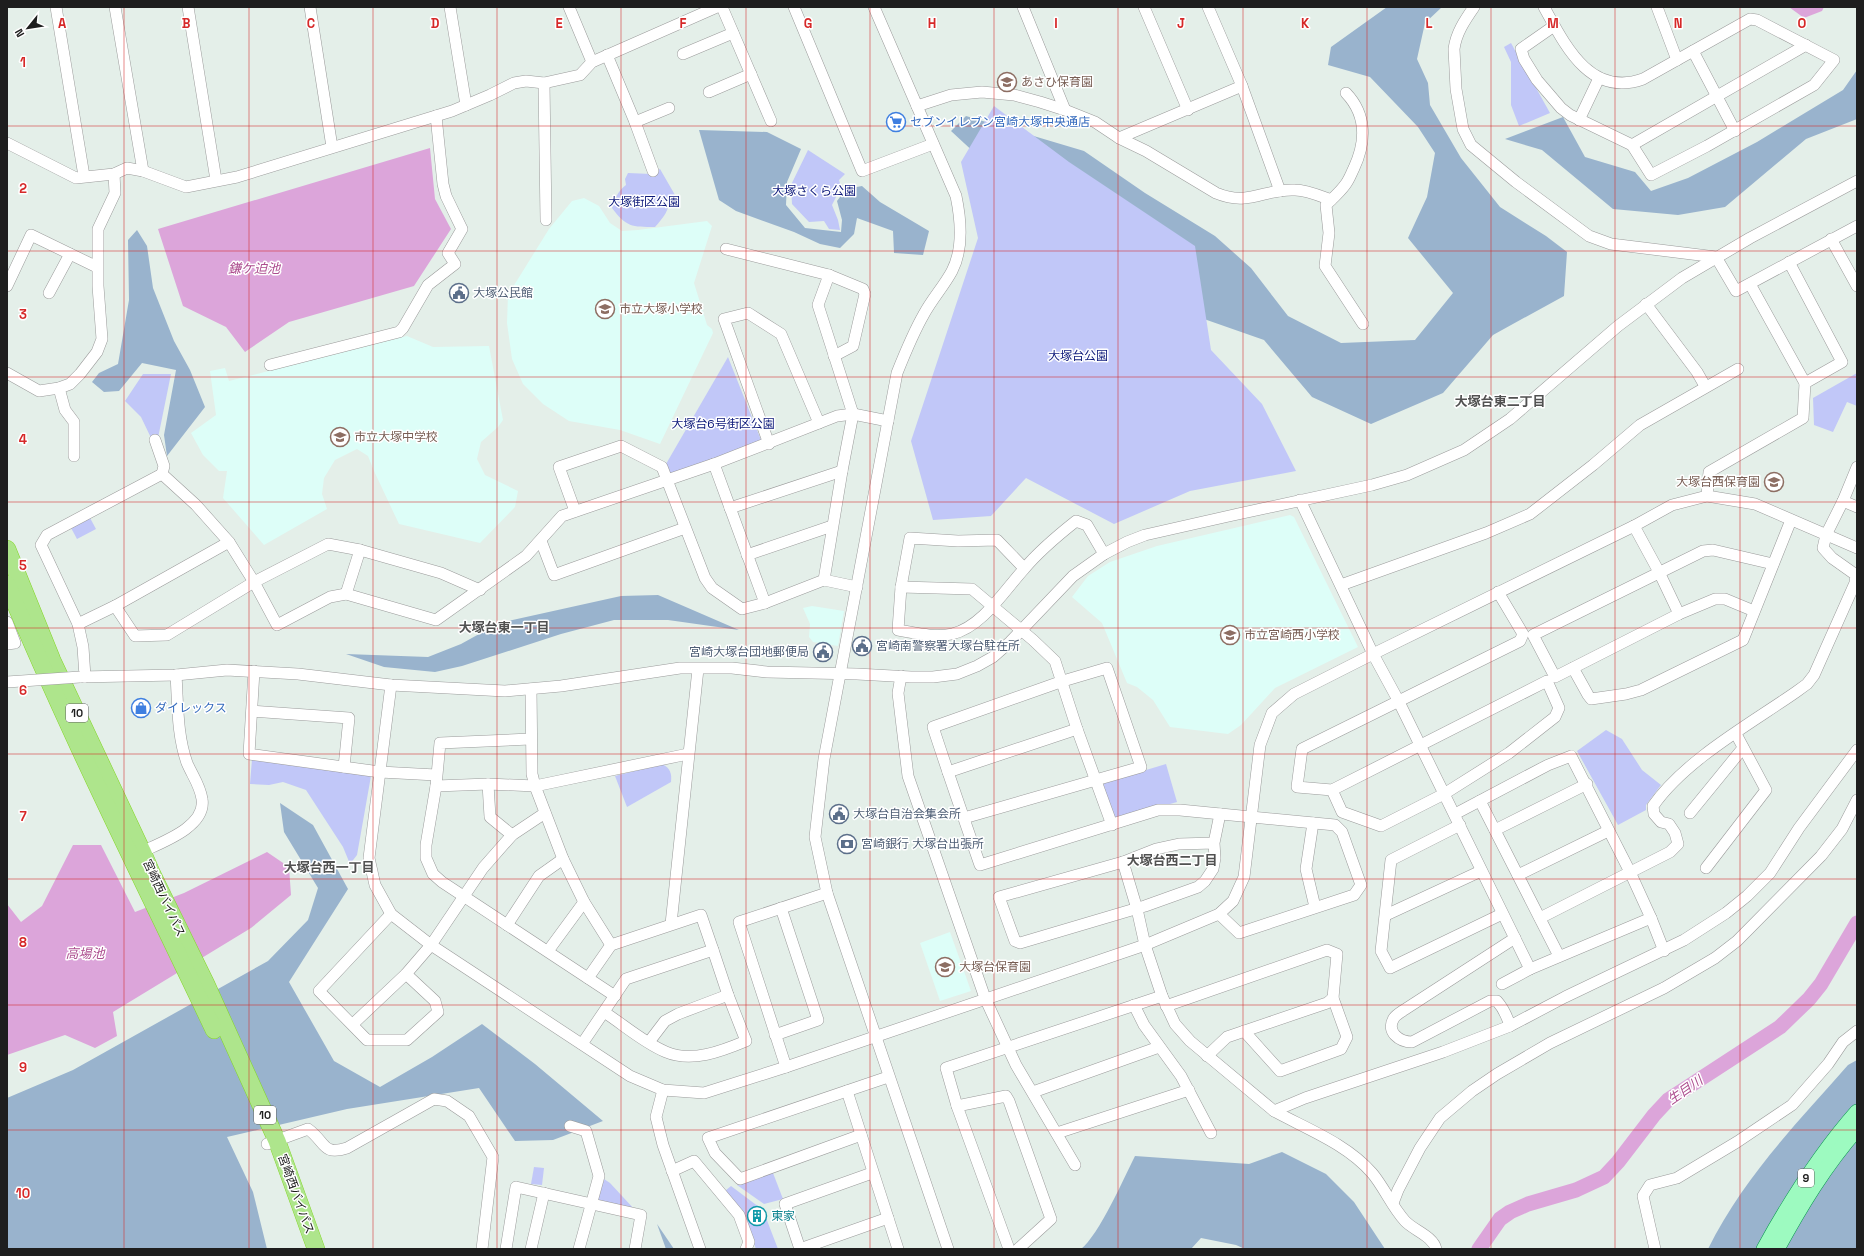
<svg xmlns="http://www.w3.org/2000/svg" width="1864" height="1256" viewBox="0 0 1864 1256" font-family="'Space Grotesk','Noto Sans JP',sans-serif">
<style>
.education{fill:#ddfef8}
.forest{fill:#99b3cd}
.park{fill:#c1c7f8}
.water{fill:#dca5da}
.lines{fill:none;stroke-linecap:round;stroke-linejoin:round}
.river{stroke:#dca5da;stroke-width:15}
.minor-casing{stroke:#9b9b9b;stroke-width:12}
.major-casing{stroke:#039548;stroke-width:16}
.highway-casing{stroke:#85d627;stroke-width:18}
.minor{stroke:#fff;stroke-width:11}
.major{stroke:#9dfac0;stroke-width:15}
.highway{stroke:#aee58c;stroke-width:17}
.minor-bridge-casing{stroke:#9b9b9b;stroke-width:12;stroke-linecap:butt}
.minor-bridge{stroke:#fff;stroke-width:11}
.grid{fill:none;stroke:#d62828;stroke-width:1;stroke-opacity:0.55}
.labels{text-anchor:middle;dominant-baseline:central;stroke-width:3;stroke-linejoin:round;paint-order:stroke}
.shield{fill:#fff;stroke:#626262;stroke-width:1}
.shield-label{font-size:11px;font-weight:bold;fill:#1e1e1e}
.education-label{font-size:12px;fill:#785e54;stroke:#fff;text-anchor:start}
.shop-label{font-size:12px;fill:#366cbe;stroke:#fff;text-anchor:start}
.park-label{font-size:12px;fill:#0d197a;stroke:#fff}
.service-label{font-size:12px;fill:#4e5e75;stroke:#fff;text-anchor:start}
.street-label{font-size:12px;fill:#1e1e1e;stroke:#fff}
.culture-label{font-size:12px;fill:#0d838f;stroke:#fff;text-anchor:start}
.water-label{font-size:13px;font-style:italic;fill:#ac4c8e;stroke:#fff}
.neighbourhood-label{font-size:13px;font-weight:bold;fill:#515151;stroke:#fff}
.grid-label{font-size:13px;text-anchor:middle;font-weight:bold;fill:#d62828;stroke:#fff;stroke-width:3;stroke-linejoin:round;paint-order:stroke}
</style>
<rect width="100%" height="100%" fill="#e4efe9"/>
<g class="education">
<path d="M584 198 599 206 610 223 622 231 638 230 707 221 712 226 694 283 707 325 712 329 713 333 660 444 620 430 569 421 543 404 523 384 512 359 507 323 508 295 549 229 572 201Z"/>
<path d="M407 336 433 347 489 346 503 420 498 427 481 442 477 459 485 475 518 491 515 507 480 543 399 524 374 471 368 456 357 449 335 460 324 478 322 494 327 509 264 545 223 498 227 471H219L203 455 191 433 216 415 210 371 225 368 229 381Z"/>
<path d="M1290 515 1294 517 1358 647 1275 688 1241 725 1228 734 1170 727 1153 700 1137 687 1127 683 1102 623 1072 597 1088 576 1110 562 1157 546Z"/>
<path d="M812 606 844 611 838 646 813 642 809 637 810 624 803 608Z"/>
<path d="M950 932 971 991 940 1001 920 943Z"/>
</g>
<g class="forest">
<path d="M1387 7H1442L1425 23 1417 59 1428 83 1430 105 1461 158 1500 207 1546 236 1567 252 1564 296 1493 335 1443 393 1371 424 1312 397 1264 340 1164 305 1018 193 951 131 966 116 1084 151 1145 193 1215 236 1251 268 1288 316 1341 343 1415 340 1453 293 1408 238 1427 197 1435 153 1418 127 1370 77 1328 65 1331 47Z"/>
<path d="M1857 70V119L1806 139 1725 207 1678 215 1613 209 1542 150 1505 139 1563 117 1585 157 1635 172 1651 191 1688 178 1757 142 1843 90Z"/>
<path d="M699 130 767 132 801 149 787 182 786 205 805 228 841 232 842 220 837 201 846 189 862 186 880 202 929 231 923 255 894 253 893 231 857 218 854 234 840 248 820 244 794 232 736 211 719 200Z"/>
<path d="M137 230 147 246 153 288 174 341 190 370 205 407 167 456 164 435 176 370 142 363 119 391 104 392 92 382 99 373 118 364 129 300 128 240Z"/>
<path d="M658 595 739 630 668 620H614L561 634 462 666 435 672 384 667 346 654 428 657 461 644 499 623 621 596Z"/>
<path d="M280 803 313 825 348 889 289 982 334 1061 380 1087 432 1057 482 1024 535 1064 603 1121 553 1140 515 1141 479 1088 347 1109 227 1137 253 1192 267 1249H7V1098L73 1070 268 961 308 920 318 888 284 832Z"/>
<path d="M1857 1060V1249H1708C1743 1178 1797 1123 1848 1065Z"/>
<path d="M1282 1152 1326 1174 1354 1202 1385 1249H1245L1236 1245 1201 1238 1191 1249H1081C1099 1235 1124 1178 1135 1156L1249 1164Z"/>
<path d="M657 1224 674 1249H666Z"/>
</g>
<g class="park">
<path d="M1511 43 1550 113 1519 126 1511 105V62L1504 47Z"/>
<path d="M994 106 1069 162 1195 246 1211 350 1262 404 1296 471 1190 491 1114 524 1026 478 991 516 933 520 911 441 978 238 961 162Z"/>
<path d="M808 150 845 174 839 180 841 187 832 205 838 220 840 230 829 229 824 221 809 222 792 204 791 185Z"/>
<path d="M660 169 675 195 669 198C670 210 663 218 655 227 632 227 626 227 612 208 615 198 618 191 626 185L625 179 628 173 651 174Z"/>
<path d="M728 357 761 440 755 444 669 475 666 464Z"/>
<path d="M1857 373V406L1847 402 1833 432 1814 425 1813 398Z"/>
<path d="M143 374H171L158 438 153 442 141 417 125 401Z"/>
<path d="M89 516 96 529 77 539 70 526Z"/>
<path d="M1606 730 1622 739 1642 770 1661 785 1646 805V810L1618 825 1577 751Z"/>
<path d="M252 759 371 776 357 855 350 864 343 847 306 790 283 782 269 785 250 784Z"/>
<path d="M662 764C670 768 672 773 671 782L627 807 615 776Z"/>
<path d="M1166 764 1177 802 1114 820 1103 783Z"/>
<path d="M534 1167 544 1168 542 1185 531 1184Z"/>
<path d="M773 1173 783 1199 764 1204 737 1185Z"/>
<path d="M604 1179 610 1183 635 1210 597 1201Z"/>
<path d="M731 1186 763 1210 778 1249H756L742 1213 725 1191Z"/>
</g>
<g class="water">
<path d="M1789 7H1824L1822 11 1804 18Z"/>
<path d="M430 148 435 199 451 229 414 286 289 322 245 352 226 327 183 306 158 229Z"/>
<path d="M73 845H101L135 912 184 893 267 852 289 867 291 895 251 928 113 1012 117 1036 95 1048 65 1035 7 1055V904L21 922 42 906Z"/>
</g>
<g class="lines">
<path class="river" d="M1479 1249 1500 1219 1510 1212 1528 1204 1576 1190 1604 1177 1618 1162 1654 1115 1668 1100 1780 1027 1809 999 1821 984 1857 923"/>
<defs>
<g id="minor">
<path d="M56 7 84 176"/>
<path d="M115 7 143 171"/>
<path d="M188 7 216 180"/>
<path d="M310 7 332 147"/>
<path d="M450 7 466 105"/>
<path d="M569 7 592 62"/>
<path d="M722 7 771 121"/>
<path d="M794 7 862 171 933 144"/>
<path d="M874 7 956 196C961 220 964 248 952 271 944 286 932 299 924 314 913 333 905 353 897 373L824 759 815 837 827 893 948 1249"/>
<path d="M1023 7 1065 110"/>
<path d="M1144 7 1188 110"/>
<path d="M1208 7 1242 86 1280 191"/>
<path d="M1474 7C1465 20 1456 33 1454 49L1456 89 1463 129 1471 145 1516 182 1589 236 1611 244 1716 257 1736 291 1857 226"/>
<path d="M1544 7C1565 45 1590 98 1643 79L1750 19 1757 20 1834 60 1814 85 1707 146 1651 175 1632 145 1570 115 1561 108 1537 80 1524 59 1521 49 1554 26"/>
<path d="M1657 7 1677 60"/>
<path d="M1693 51 1735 131"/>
<path d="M683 54 733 33"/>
<path d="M607 55 635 122 653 171"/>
<path d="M544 83 546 220"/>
<path d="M709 92 751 74"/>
<path d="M1346 93C1367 115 1366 142 1354 168 1351 174 1349 180 1345 185 1340 192 1332 199 1326 205L1329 233 1325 266 1363 324"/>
<path d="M917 106 951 95 982 92 1014 95 1040 102 1065 110 1095 122 1119 138 1146 151 1216 193C1249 207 1265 188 1295 190 1307 190 1320 196 1331 200"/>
<path d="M1579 120 1599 78"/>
<path d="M635 122 669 108"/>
<path d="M1119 138 1242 86"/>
<path d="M7 143 76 178 114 174 127 168 143 171 186 187 237 177 452 111 490 95 514 83 526 81 544 83 580 75 592 62 717 7"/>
<path d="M1632 145 1806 45"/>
<path d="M1831 239 1857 286"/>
<path d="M726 249 829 275 863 289 865 294 853 346 834 356"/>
<path d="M1789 262 1842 362 1805 383"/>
<path d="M7 286 31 235 97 267"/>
<path d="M49 293 70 254"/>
<path d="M1646 304 1697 372 1705 386"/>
<path d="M270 365 399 332 403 328 428 285 455 264 448 253 462 229 461 227 446 196 443 184 436 116"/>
<path d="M7 373 39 391 59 388 70 384 80 374 97 352 102 339 98 286V229L115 193 114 174"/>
<path d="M59 388 65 410 74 422V456"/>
<path d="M155 440 164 466 162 474"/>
<path d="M769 444 724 319 748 313 781 334 819 423"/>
<path d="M714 464 765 603"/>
<path d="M1707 496 1709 472 1803 418 1805 383 1750 284"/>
<path d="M1300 500 1373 654 1398 700 1530 969 1651 918"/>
<path d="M1843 501 1857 507"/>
<path d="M730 508 842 471"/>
<path d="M575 511 559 467 621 446 662 467 705 578 712 588 742 609 765 603 824 580 857 587"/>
<path d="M1634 526 1659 572 1679 614"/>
<path d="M541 541 554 575 685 528"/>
<path d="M747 555 832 526"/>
<path d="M1024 568 997 540 958 541 910 538 901 587 898 630C916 633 934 638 952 634 982 627 1004 591 1024 569 1039 551 1057 536 1076 521L1087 525 1104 554"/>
<path d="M824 580 842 471 853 414 818 305 829 275"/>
<path d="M1341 585 1486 533 1530 514 1593 465 1640 425 1738 369"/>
<path d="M901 587 972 589 1033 640 1055 661 1077 729 1112 825"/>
<path d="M346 594 360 550"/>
<path d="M115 606 135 636 167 635 254 582 328 544 360 550 441 573 480 590"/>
<path d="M1754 611 1725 599H1715L1679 614 1555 677 1533 635 1703 551 1713 550 1773 564"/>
<path d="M7 622 15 643 7 644"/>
<path d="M78 624 115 606 229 542"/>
<path d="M1573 668 1588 695 1591 699 1626 694 1641 690 1743 640 1791 520"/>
<path d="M254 671 249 754 380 772 436 775"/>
<path d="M901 676 898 693 908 776 985 998 1016 1065 1075 1165"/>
<path d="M80 677 176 675 227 670 298 674 391 685 505 691 561 686 680 668H732L767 672 857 674 911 677H933L957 674 977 666 993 657 1010 642 1073 576 1104 554 1127 542 1145 535 1229 516 1372 485 1407 475 1464 450 1510 419 1618 326 1682 278 1750 238 1857 181"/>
<path d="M85 677 83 647 78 624 41 545 47 535 162 474 196 505 229 542 254 582 277 625 330 597 346 594 436 620 526 556 562 516 714 464 837 416 853 414 888 421"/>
<path d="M391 685 369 858 375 885 391 914 431 945 630 1076 663 1090 704 1093 786 1067 1145 945 1219 914 1233 901 1244 877 1260 745 1272 713 1294 694 1373 654 1634 526 1672 505 1707 496 1755 504 1857 548"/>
<path d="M531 689 532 774 535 786 563 859 584 902 611 945"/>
<path d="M252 711 349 718 344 767"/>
<path d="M530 739 440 743 436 786 426 845V858L433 874 442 882 615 996"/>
<path d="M948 772 1077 729"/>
<path d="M488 784 490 817 512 835"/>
<path d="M436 786 488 784 535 786 688 754"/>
<path d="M1332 790 1342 812 1381 826 1444 794 1509 753 1555 717 1559 708 1547 681 1332 790 1297 787 1302 749 1520 641 1523 634 1498 592"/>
<path d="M1480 801 1559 956"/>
<path d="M1690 813 1743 748"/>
<path d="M1455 814 1548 765 1571 756 1630 872 1651 918 1664 951"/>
<path d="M964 818 1141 767 1107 668 1063 681 933 727C948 773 964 819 980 865L1158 810H1180L1335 825 1342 832 1361 885 1354 895 1239 933 1219 914"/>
<path d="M1313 823 1306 869 1315 907"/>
<path d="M1460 825 1391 860 1381 951 1390 968 1502 914"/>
<path d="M1495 830 1587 784"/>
<path d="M1214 843 1179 844 1156 849 1123 862 999 897 1015 941 1020 943 1145 906 1198 887 1205 881 1213 869 1215 858 1214 843 1220 814"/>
<path d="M137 854C157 844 207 828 202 799 200 785 192 775 187 763 177 735 178 705 176 675"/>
<path d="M1123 862 1137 909 1145 945 1162 996 1175 1024 1190 1041 1274 1111 1305 1098 1443 1052 1510 1026 1565 997 1684 940 1726 913 1747 896 1770 873 1799 828 1857 750"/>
<path d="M1706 868 1766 790 1736 734"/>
<path d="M1518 875 1608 831"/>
<path d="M391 914 319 991 367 1040H407L438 1012 435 1001 406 974"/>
<path d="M1386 915 1481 871"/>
<path d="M1540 918 1670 852 1678 844 1675 833 1669 824 1661 822 1654 814 1653 806C1685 760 1750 724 1796 692L1807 684 1814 675 1855 583 1856 575 1832 558 1823 548 1826 535 1843 501 1857 467"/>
<path d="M671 924 698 669"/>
<path d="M507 925 539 876 563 859"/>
<path d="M548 951 584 902"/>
<path d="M588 978 611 945 701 915 713 950"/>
<path d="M1502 984 1530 969"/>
<path d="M1134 1005 1144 1025 1181 1076 1211 1133"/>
<path d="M1166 1006 1327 950 1337 954 1333 998 1347 1037 1341 1049 1280 1071 1244 1031"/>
<path d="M353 1024 406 974 431 945 483 868 512 835 545 813"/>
<path d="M1510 1026C1507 1016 1504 1009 1497 1001H1490L1412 1042C1400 1042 1385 1032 1394 1018 1396 1015 1401 1012 1404 1010L1515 938"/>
<path d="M775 1035 818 1020 781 908"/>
<path d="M649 1042 665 1021 678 1014 728 995"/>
<path d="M582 1044 626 979 713 950 728 995 746 1041C722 1051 692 1063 666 1052 644 1043 624 1025 604 1012"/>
<path d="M1207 1056 1227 1037 1327 1003 1333 998"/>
<path d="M786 1067 739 922 827 893"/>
<path d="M663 1090 656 1117 663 1145 700 1249"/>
<path d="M847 1091 898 1249"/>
<path d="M1033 1092 1159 1047"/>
<path d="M957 1106 1006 1096 1009 1101 1051 1219 1018 1249"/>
<path d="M1274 1111C1307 1129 1347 1144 1372 1173 1384 1187 1392 1207 1405 1221 1413 1230 1433 1236 1436 1249"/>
<path d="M570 1126 586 1131 599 1176 579 1249"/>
<path d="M1057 1133 1189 1090"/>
<path d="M861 1135 740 1179 715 1153 708 1138 888 1077"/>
<path d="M267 1144 308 1129C326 1142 322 1156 347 1148L434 1099 447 1101 469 1116 493 1157 482 1249"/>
<path d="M672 1171 694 1161 739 1215 749 1242 746 1249"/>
<path d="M1393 1203 1398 1190 1420 1148 1440 1118 1472 1091 1497 1074 1550 1043 1664 988 1715 958 1737 941 1821 856 1842 829 1857 800"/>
<path d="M506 1249 516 1187 641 1215 635 1249"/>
<path d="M531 1249 544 1193"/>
<path d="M800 1249 785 1204 872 1173"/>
<path d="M800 1249 888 1218"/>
<path d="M1009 1249 957 1106 946 1068 1162 996"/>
<path d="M1655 1249 1643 1196 1650 1185 1677 1178 1737 1142 1792 1105 1828 1064 1843 1042 1857 1031"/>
</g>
<g id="major">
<path d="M1764 1249C1791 1200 1820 1154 1857 1112"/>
<path d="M1777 1249C1800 1207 1825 1165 1857 1129"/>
</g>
<g id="highway">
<path d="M7 549 52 660 142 851 152 874 206 984 277 1141 316 1249"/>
<path d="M7 584C70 736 144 882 214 1030"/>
</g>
</defs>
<use href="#minor" class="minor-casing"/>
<use href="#major" class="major-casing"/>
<use href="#highway" class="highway-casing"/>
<use href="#minor" class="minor"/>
<use href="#major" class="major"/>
<use href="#highway" class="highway"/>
<defs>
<path id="minor-bridge" d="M7 682 80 677"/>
</defs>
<use href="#minor-bridge" class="minor-bridge-casing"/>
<use href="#minor-bridge" class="minor-bridge"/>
</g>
<path class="grid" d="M124 7V1249M249 7V1249M373 7V1249M497 7V1249M621 7V1249M746 7V1249M870 7V1249M994 7V1249M1118 7V1249M1243 7V1249M1367 7V1249M1491 7V1249M1615 7V1249M1740 7V1249M7 126H1857M7 251H1857M7 377H1857M7 502H1857M7 628H1857M7 754H1857M7 879H1857M7 1005H1857M7 1130H1857"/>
<defs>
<symbol id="school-ring" viewBox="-11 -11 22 22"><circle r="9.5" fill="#fff" stroke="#8d6e63" stroke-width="1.5"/><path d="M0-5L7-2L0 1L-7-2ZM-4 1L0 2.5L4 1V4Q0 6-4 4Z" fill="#8d6e63"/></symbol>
<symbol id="supermarket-ring" viewBox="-11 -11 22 22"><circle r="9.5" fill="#fff" stroke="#3f7fe0" stroke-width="1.5"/><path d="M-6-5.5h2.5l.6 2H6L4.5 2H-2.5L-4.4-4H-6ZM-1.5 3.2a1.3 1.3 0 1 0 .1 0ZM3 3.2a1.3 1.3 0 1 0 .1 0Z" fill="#3f7fe0"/></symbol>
<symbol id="civic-ring" viewBox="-11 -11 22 22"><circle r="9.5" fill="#fff" stroke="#5c6f8a" stroke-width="1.5"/><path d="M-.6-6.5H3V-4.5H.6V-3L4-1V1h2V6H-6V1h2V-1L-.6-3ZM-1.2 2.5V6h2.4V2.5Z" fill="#5c6f8a"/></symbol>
<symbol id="shop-ring" viewBox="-11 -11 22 22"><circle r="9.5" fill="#fff" stroke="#3f7fe0" stroke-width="1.5"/><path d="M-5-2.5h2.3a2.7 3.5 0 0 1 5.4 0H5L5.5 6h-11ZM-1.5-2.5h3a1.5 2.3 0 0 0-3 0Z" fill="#3f7fe0"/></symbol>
<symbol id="bank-ring" viewBox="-11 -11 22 22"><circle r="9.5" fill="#fff" stroke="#5c6f8a" stroke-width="1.5"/><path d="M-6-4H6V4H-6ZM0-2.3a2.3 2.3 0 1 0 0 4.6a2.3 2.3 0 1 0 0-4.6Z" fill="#5c6f8a"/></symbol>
<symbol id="building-ring" viewBox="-11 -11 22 22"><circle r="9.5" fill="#fff" stroke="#0f9aa8" stroke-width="1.5"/><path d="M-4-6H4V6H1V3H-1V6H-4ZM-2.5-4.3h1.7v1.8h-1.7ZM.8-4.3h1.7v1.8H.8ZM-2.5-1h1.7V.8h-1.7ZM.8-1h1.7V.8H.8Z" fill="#0f9aa8"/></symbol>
</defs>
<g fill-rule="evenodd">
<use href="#school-ring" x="996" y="71" width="22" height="22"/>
<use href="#supermarket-ring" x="885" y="111" width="22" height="22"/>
<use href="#civic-ring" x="448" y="282" width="22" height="22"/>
<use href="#school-ring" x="594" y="298" width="22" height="22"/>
<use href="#school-ring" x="329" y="426" width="22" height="22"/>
<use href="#school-ring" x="1763" y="471" width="22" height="22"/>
<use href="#school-ring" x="1219" y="624" width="22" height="22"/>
<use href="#civic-ring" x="851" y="635" width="22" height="22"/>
<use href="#civic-ring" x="812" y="641" width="22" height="22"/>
<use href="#shop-ring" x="130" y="697" width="22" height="22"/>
<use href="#civic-ring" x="828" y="803" width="22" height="22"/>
<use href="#bank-ring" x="836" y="833" width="22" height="22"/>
<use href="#school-ring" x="934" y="956" width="22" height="22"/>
<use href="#building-ring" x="746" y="1205" width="22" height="22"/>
</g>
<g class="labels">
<g class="shield">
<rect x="66" y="704" width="22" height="18" rx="3"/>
<rect x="254" y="1106" width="22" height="18" rx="3"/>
<rect x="1798" y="1169" width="16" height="18" rx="3"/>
</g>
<g class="shield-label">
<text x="77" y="713">10</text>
<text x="265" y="1115">10</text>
<text x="1806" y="1178">9</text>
</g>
<g class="education-label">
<text x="1021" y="82">あさひ保育園</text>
<text x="619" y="309">市立大塚小学校</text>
<text x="354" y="437">市立大塚中学校</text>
<text x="1760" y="482" text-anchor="end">大塚台西保育園</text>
<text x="1244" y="635">市立宮崎西小学校</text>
<text x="959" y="967">大塚台保育園</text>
</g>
<g class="shop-label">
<text x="910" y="122">セブンイレブン宮崎大塚中央通店</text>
<text x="155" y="708">ダイレックス</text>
</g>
<g class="park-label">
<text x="814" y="191">大塚さくら公園</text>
<text x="644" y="202">大塚街区公園</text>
<text x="1078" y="356">大塚台公園</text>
<text x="723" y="424">大塚台6号街区公園</text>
</g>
<g class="service-label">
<text x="473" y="293">大塚公民館</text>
<text x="876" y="646">宮崎南警察署大塚台駐在所</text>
<text x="809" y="652" text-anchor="end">宮崎大塚台団地郵便局</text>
<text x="853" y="814">大塚台自治会集会所</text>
<text x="861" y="844">宮崎銀行 大塚台出張所</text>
</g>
<g class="street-label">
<text transform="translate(164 898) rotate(65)">宮崎西バイパス</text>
<text transform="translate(296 1194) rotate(70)">宮崎西バイパス</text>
</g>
<g class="culture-label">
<text x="771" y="1216">東家</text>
</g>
<g class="water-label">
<text x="254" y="268">鎌ケ迫池</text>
<text x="85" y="953">高場池</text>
<text transform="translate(1685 1090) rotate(-35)">生目川</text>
</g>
<g class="neighbourhood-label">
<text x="1500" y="401">大塚台東二丁目</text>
<text x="504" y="627">大塚台東一丁目</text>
<text x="1172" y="860">大塚台西二丁目</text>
<text x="329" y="867">大塚台西一丁目</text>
</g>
</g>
<g class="grid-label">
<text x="62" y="28">A</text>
<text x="186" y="28">B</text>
<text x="311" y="28">C</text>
<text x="435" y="28">D</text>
<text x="559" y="28">E</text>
<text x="683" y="28">F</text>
<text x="808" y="28">G</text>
<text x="932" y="28">H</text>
<text x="1056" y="28">I</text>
<text x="1181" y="28">J</text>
<text x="1305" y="28">K</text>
<text x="1429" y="28">L</text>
<text x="1553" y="28">M</text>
<text x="1678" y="28">N</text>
<text x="1802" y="28">O</text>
<text x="23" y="67">1</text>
<text x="23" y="193">2</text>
<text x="23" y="319">3</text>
<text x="23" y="444">4</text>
<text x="23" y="570">5</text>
<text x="23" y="695">6</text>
<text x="23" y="821">7</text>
<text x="23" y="947">8</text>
<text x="23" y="1072">9</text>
<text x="23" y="1198">10</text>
</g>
<rect width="1864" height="1256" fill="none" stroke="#1e1e1e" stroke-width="16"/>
<g transform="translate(28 28) rotate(240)" stroke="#ffffff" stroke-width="3" paint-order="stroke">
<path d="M0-3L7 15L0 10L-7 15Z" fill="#1e1e1e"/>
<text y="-6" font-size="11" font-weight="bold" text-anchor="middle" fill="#1e1e1e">N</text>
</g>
</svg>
